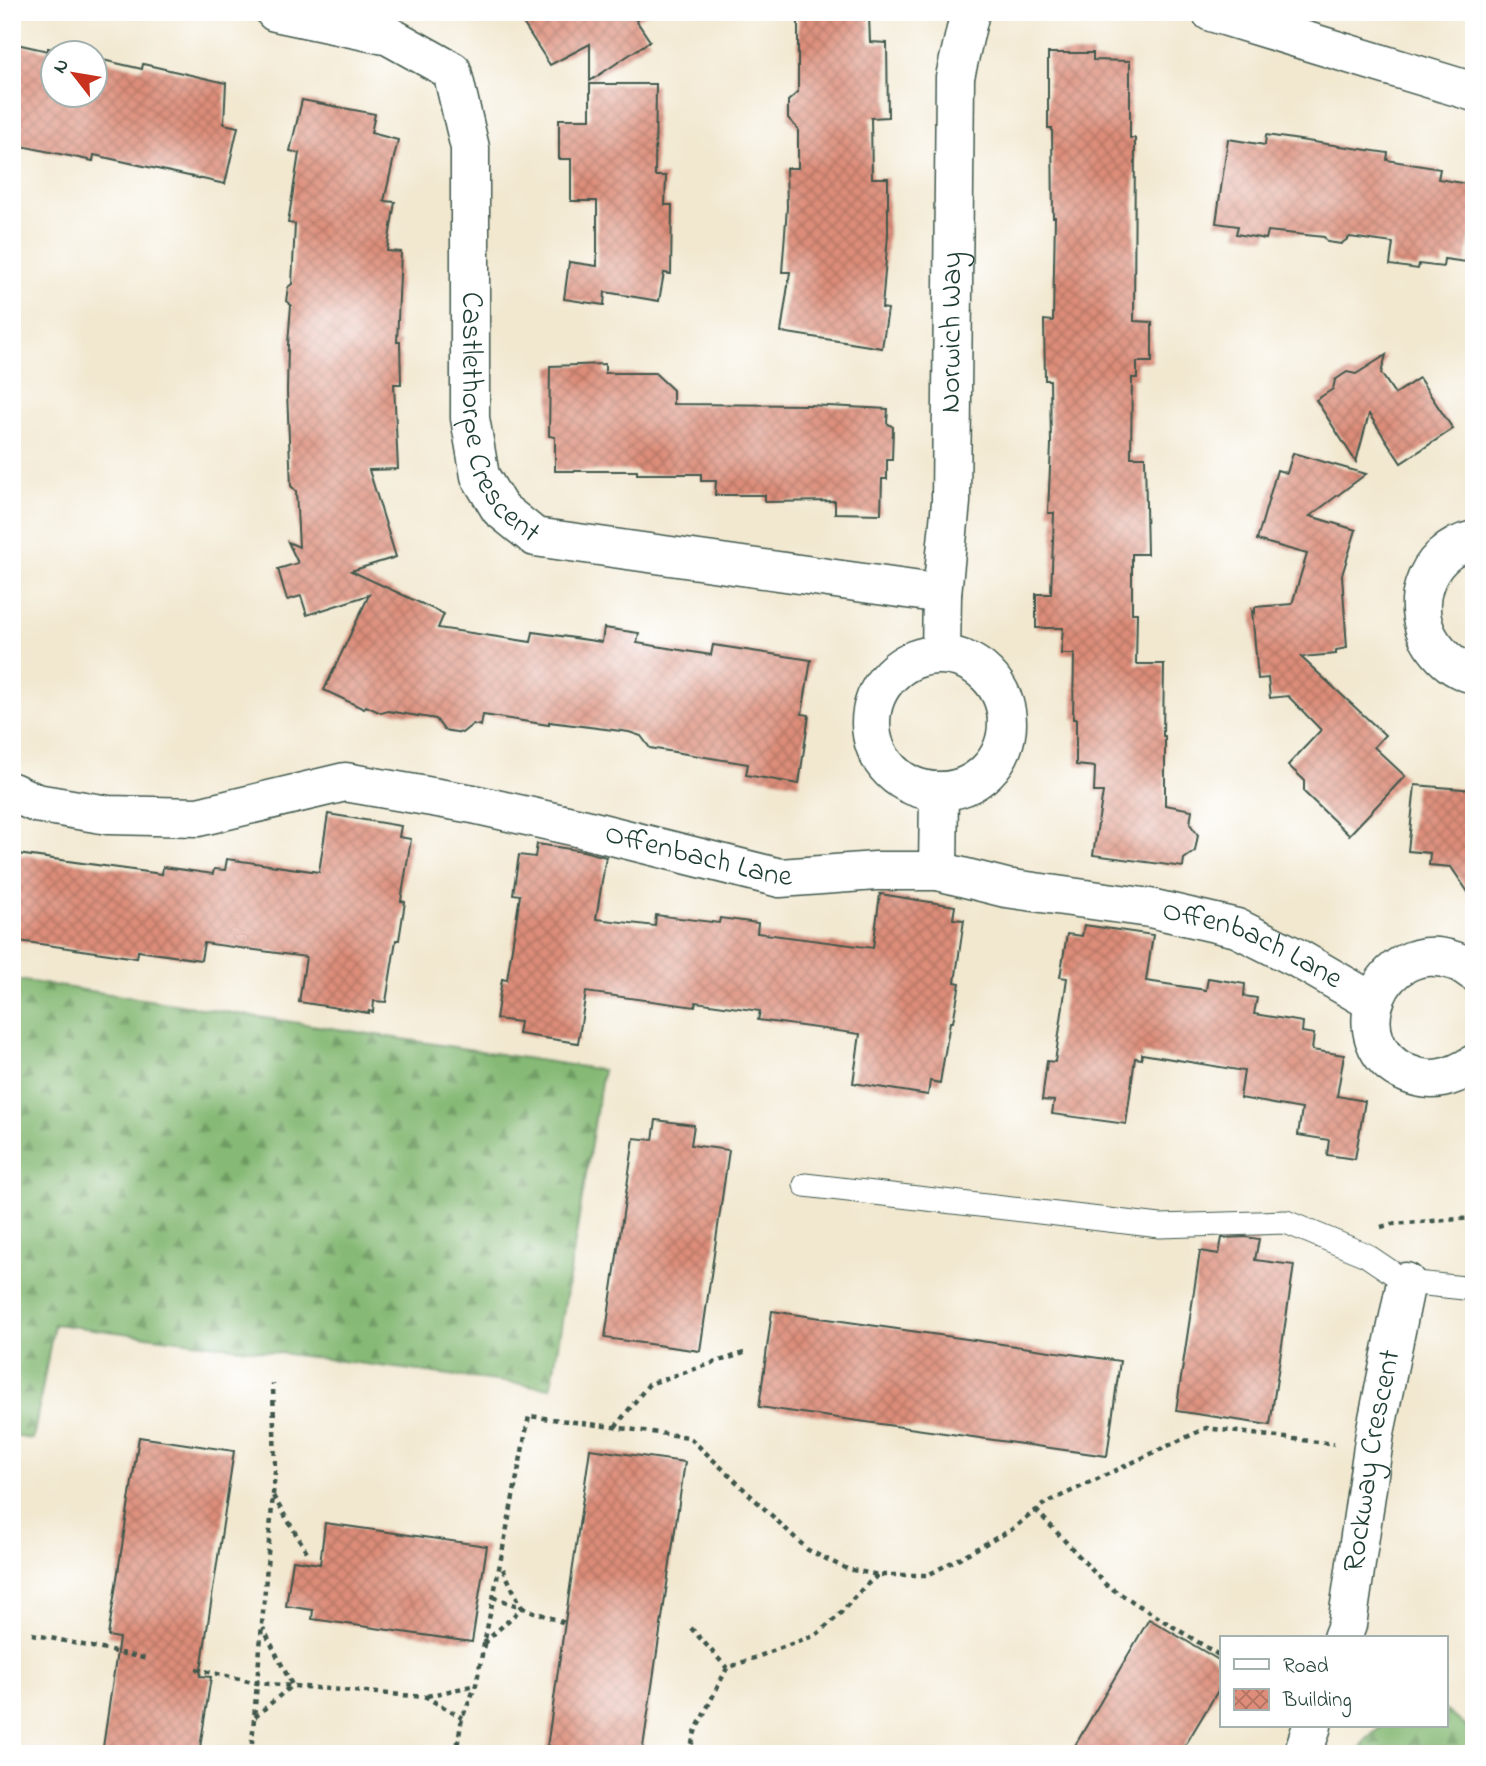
<svg xmlns="http://www.w3.org/2000/svg" width="1486" height="1766" viewBox="0 0 1486 1766" font-family="'Indie Flower',sans-serif">
<style>
.forest{fill:url(#forest-firs);stroke:#527b54;stroke-width:2}
.building{fill:url(#building-cross-hatch)}
.lines{fill:none;stroke-linecap:round;stroke-linejoin:round}
.lane-casing{stroke:#3f574b;stroke-width:25}
.street-casing{stroke:#3f574b;stroke-width:41}
.path{stroke:#3f574b;stroke-width:4.5;stroke-dasharray:5 5;stroke-linecap:butt}
.lane{stroke:#fff;stroke-width:23}
.street{stroke:#fff;stroke-width:38}
.labels{text-anchor:middle;dominant-baseline:central;stroke-width:7;stroke-linejoin:round;paint-order:stroke}
.street-label{font-size:30px;fill:#1f3d34;stroke:#fff}
</style>
<defs>
<pattern id="forest-firs" width="22" height="20" patternUnits="userSpaceOnUse" patternTransform="scale(1.75)"><rect width="22" height="20" fill="#85b974"/><path d="M5 1l3.5 6h-7zM16 11l3.5 6h-7z" fill="#6c9860"/></pattern>
<pattern id="building-cross-hatch" width="8" height="8" patternUnits="userSpaceOnUse" patternTransform="scale(1.75)"><rect width="8" height="8" fill="#dd8d79"/><path d="M0 0l8 8M0 8l8-8" fill="none" stroke="#b37464"/></pattern>
</defs>
<rect width="100%" height="100%" fill="#fff"/>
<filter id="ink" filterUnits="userSpaceOnUse"><feTurbulence type="fractalNoise" baseFrequency=".0143" numOctaves="2"/><feDisplacementMap in="SourceGraphic" scale="14" xChannelSelector="R" yChannelSelector="G"/><feConvolveMatrix kernelMatrix="1 2 1 2 8 2 1 2 1" color-interpolation-filters="sRGB"/></filter>
<filter id="wash" filterUnits="userSpaceOnUse"><feTurbulence type="fractalNoise" baseFrequency=".00686" numOctaves="4" result="noise"/><feDisplacementMap in="SourceGraphic" scale="28" xChannelSelector="R" yChannelSelector="G"/><feGaussianBlur stdDeviation="1.57" result="paint"/><feColorMatrix in="noise" values="0 0 0 0 0 0 0 0 0 0 0 0 0 0 0 0 0 1.4 0 .05"/><feComposite in="paint" operator="in"/></filter>
<g filter="url(#wash)">
<rect width="100%" height="100%" fill="#f2e8d0"/>
<g class="forest">
<path d="M12 979 603 1070 551 1388 54 1324 33 1439 12 1436Z"/>
<path d="M1446 1710 1474 1733V1754H1357L1366 1740 1382 1726H1446Z"/>
</g>
<g id="blocks">
<g class="building">
<path d="M516 12H651L636 20 650 41 590 81V44L550 65Z"/>
<path d="M798 15 869 16 870 42 887 43 888 117 871 118 872 178H888V235L882 308 888 309 882 348 781 332 790 272H782L787 207 786 168H798V129L788 118V101L798 92Z"/>
<path d="M12 43 48 51V48L69 52H52V94H94V58L142 69 143 64 226 83 224 124 238 127 225 184 94 155 93 161 12 144Z"/>
<path d="M1048 53H1093V60L1130 61V138H1135L1134 321 1152 322V362H1137V378H1132L1131 457H1145L1147 554H1132V613H1137L1136 664H1164L1163 736H1165V805L1192 810 1190 824 1198 835 1195 851 1184 859 1183 867 1093 855 1103 792H1094L1095 767 1076 765V719H1073L1074 654H1061L1063 628H1036V594H1051L1054 513H1048L1051 445 1050 380H1045L1044 320 1053 321 1055 217H1053L1052 128H1048Z"/>
<path d="M590 84H656L655 176H666L665 205H672L671 274 664 273 659 301 605 292 604 305 564 299 569 262 597 266V201H571V159H559V119H590Z"/>
<path d="M302 100 375 114 371 133 398 140 384 201 395 202 387 251 401 252 397 342H400L401 384H394L398 469 369 470 396 557 351 571 444 614 438 628 531 642 533 632 602 642 604 628 639 633 637 643 711 655 713 645 811 660 802 714 809 715 799 784 746 775 748 764 650 748 641 736 629 732 549 722V725L483 715 481 726 473 724 462 733 444 730 436 719 388 711 381 713 366 706 364 709 324 690 369 595 307 615 301 596 287 600 278 569 298 563 288 542 299 547 296 491 291 486 287 392 288 344 291 305 286 301 288 287 292 284 295 224 288 223 299 153 290 151Z"/>
<path d="M1266 135 1388 153 1387 160 1440 169 1438 179 1474 185V214L1466 262 1444 259 1443 267 1419 264 1418 269 1390 265 1393 243 1350 237 1341 244 1328 242 1324 237 1268 231 1266 239 1236 234 1238 226 1216 223 1228 139 1265 145Z"/>
<path d="M1386 355 1381 373 1395 394 1419 378 1453 429 1401 463 1369 414 1356 462 1316 400 1333 389 1335 380 1347 372 1356 374Z"/>
<path d="M605 364V373H655L673 390V404L808 405 888 409 887 423 893 427 892 460H887V479H882L881 514 835 513V501L765 502V495H715L716 481H701V474H637V471H555V437L549 436 550 366Z"/>
<path d="M1293 453 1366 474 1310 516 1356 530 1342 575 1347 648 1336 650V654L1301 657 1385 735 1374 747 1405 776 1349 835 1304 792V780L1288 765 1321 730 1288 696 1270 698 1268 678 1258 679 1252 610 1255 614V607L1292 604 1307 554 1257 540 1277 470 1287 473Z"/>
<path d="M1415 785 1474 790V901L1451 867 1429 865 1430 853 1408 851Z"/>
<path d="M328 814 401 826 399 837 411 839 401 901 405 902 399 940H396L386 1002 374 1001 373 1012 369 1011V1013L299 1002 306 957 204 943 201 960 138 951 137 958 12 940V864L16 865 17 854 162 874 163 867 213 874 214 869 225 870 227 859 319 872Z"/>
<path d="M537 844 583 851 606 857 596 919 655 926 656 915 719 923 720 918 758 923 757 933 873 948 880 894 955 906 953 919 964 920 955 982 960 983 953 1022H950L940 1083 930 1081 928 1095 853 1083 860 1034 758 1020 760 1011 696 1002 695 1007 586 992 578 1043 518 1034 520 1022 496 1019 502 979 507 980 520 895 513 894 519 855 535 857Z"/>
<path d="M1084 925 1153 935 1146 981 1206 990 1208 978 1245 984 1244 996 1257 998 1254 1014 1303 1022 1302 1032 1314 1034 1312 1050 1344 1055 1337 1096 1365 1101 1355 1159 1327 1155 1329 1140 1298 1135 1302 1109 1240 1098 1244 1071 1142 1054V1059L1135 1058 1126 1124 1052 1114 1054 1101 1042 1100 1047 1061 1055 1062 1067 978 1060 977 1067 934 1082 936Z"/>
<path d="M656 1120 694 1125 691 1145 729 1150 700 1351 605 1338 634 1138 653 1140Z"/>
<path d="M1245 1237 1259 1239 1255 1260 1294 1265 1270 1425 1176 1411 1200 1251 1219 1254 1222 1238Z"/>
<path d="M772 1311 1120 1361 1107 1456 759 1407Z"/>
<path d="M139 1437 234 1451 200 1676 211 1677 199 1754H102L119 1638 108 1636Z"/>
<path d="M590 1449 685 1462 642 1754H546Z"/>
<path d="M325 1523 487 1546 472 1642 312 1619 313 1610 286 1606 293 1560 320 1564Z"/>
<path d="M1149 1619 1222 1662V1684L1180 1754H1070Z"/>
</g>
</g>
</g>
<g filter="url(#ink)">
<use href="#blocks" fill-opacity="0" stroke="#3f574b" stroke-width="2"/>
<g class="lines">
<defs>
<path id="lane" d="M805 1185 1160 1226 1286 1222 1366 1255 1406 1282 1474 1289"/>
<g id="street">
<path id="s1" d="M275 12 389 36 452 71 470 148V418L480 476 500 509 535 537 942 594"/>
<path d="M1211 12 1474 92"/>
<path d="M1474 540C1423 551 1404 613 1438 651 1447 662 1459 671 1474 674"/>
<path id="s2" d="M941 654 942 594 951 502 955 77 970 12"/>
<circle cx="939" cy="723" r="68"/>
<path id="s3" d="M12 792 36 803 108 815 198 817 345 782 473 804 581 828 780 878 876 871H938L1006 888 1150 908 1237 928 1297 958 1373 1002"/>
<path d="M938 871 939 792"/>
<path d="M1474 972C1468 968 1462 963 1455 961 1379 934 1337 1045 1408 1074 1432 1084 1452 1078 1474 1064"/>
<path id="s4" d="M1342 1638 1347 1625 1375 1433 1406 1282"/>
<path d="M1303 1754 1312 1726"/>
</g>
</defs>
<use href="#lane" class="lane-casing"/>
<use href="#street" class="street-casing"/>
<g class="path">
<path d="M1381 1227 1392 1224 1474 1218"/>
<path d="M615 1427 649 1384 747 1352"/>
<path d="M273 1496 307 1552"/>
<path d="M1036 1510 1106 1585 1222 1657"/>
<path d="M493 1597 565 1623"/>
<path d="M691 1628 727 1668"/>
<path d="M32 1634 148 1659"/>
<path d="M484 1643 522 1608 501 1565"/>
<path d="M196 1669 257 1683 426 1697 462 1718"/>
<path d="M427 1696 476 1685"/>
<path d="M255 1717 292 1685 263 1628"/>
<path d="M251 1754 275 1471 273 1384"/>
<path d="M456 1754 462 1718 476 1685 529 1416 689 1437 808 1550 847 1569 879 1575H928L1011 1530 1044 1504 1206 1428 1334 1444"/>
<path d="M689 1754 695 1732 727 1668 816 1635 837 1617 863 1588 878 1575"/>
<path d="M1020 1754 1027 1752"/>
</g>
<use href="#lane" class="lane"/>
<use href="#street" class="street"/>
</g>
</g>
<g class="labels">
<g class="street-label">
<text stroke="none"><textPath href="#s2" startOffset="322">Norwich Way</textPath></text>
<text stroke="none"><textPath href="#s1" startOffset="546">Castlethorpe Crescent</textPath></text>
<text stroke="none"><textPath href="#s3" startOffset="702">Offenbach Lane</textPath></text>
<text stroke="none"><textPath href="#s3" startOffset="1269">Offenbach Lane</textPath></text>
<text stroke="none"><textPath href="#s4" startOffset="180">Rockway Crescent</textPath></text>
</g>
</g>
<rect width="1486" height="1766" fill="none" stroke="#fff" stroke-width="42"/>
<rect x="1220" y="1636" width="228" height="91" fill="#ffffff" stroke="#a5b1ae" stroke-width="2"/>
<rect x="1234" y="1659" width="35" height="10" fill="#ffffff" stroke="#a5b1ae" stroke-width="2"/>
<text x="1283" y="1672" font-size="21" fill="#1f3d34">Road</text>
<rect x="1234" y="1689" width="35" height="21" fill="url(#building-cross-hatch)" stroke="#a5b1ae" stroke-width="2"/>
<text x="1283" y="1706" font-size="21" fill="#1f3d34">Building</text>
<g transform="translate(74 74) rotate(301)"><circle r="33" fill="#ffffff" stroke="#a5b1ae" stroke-width="2"/>
<path d="M0-5L12 26L0 18L-12 26Z" fill="#c8321e"/>
<text y="-10" font-size="19" font-weight="bold" text-anchor="middle" fill="#1f3d34">N</text>
</g>
</svg>
